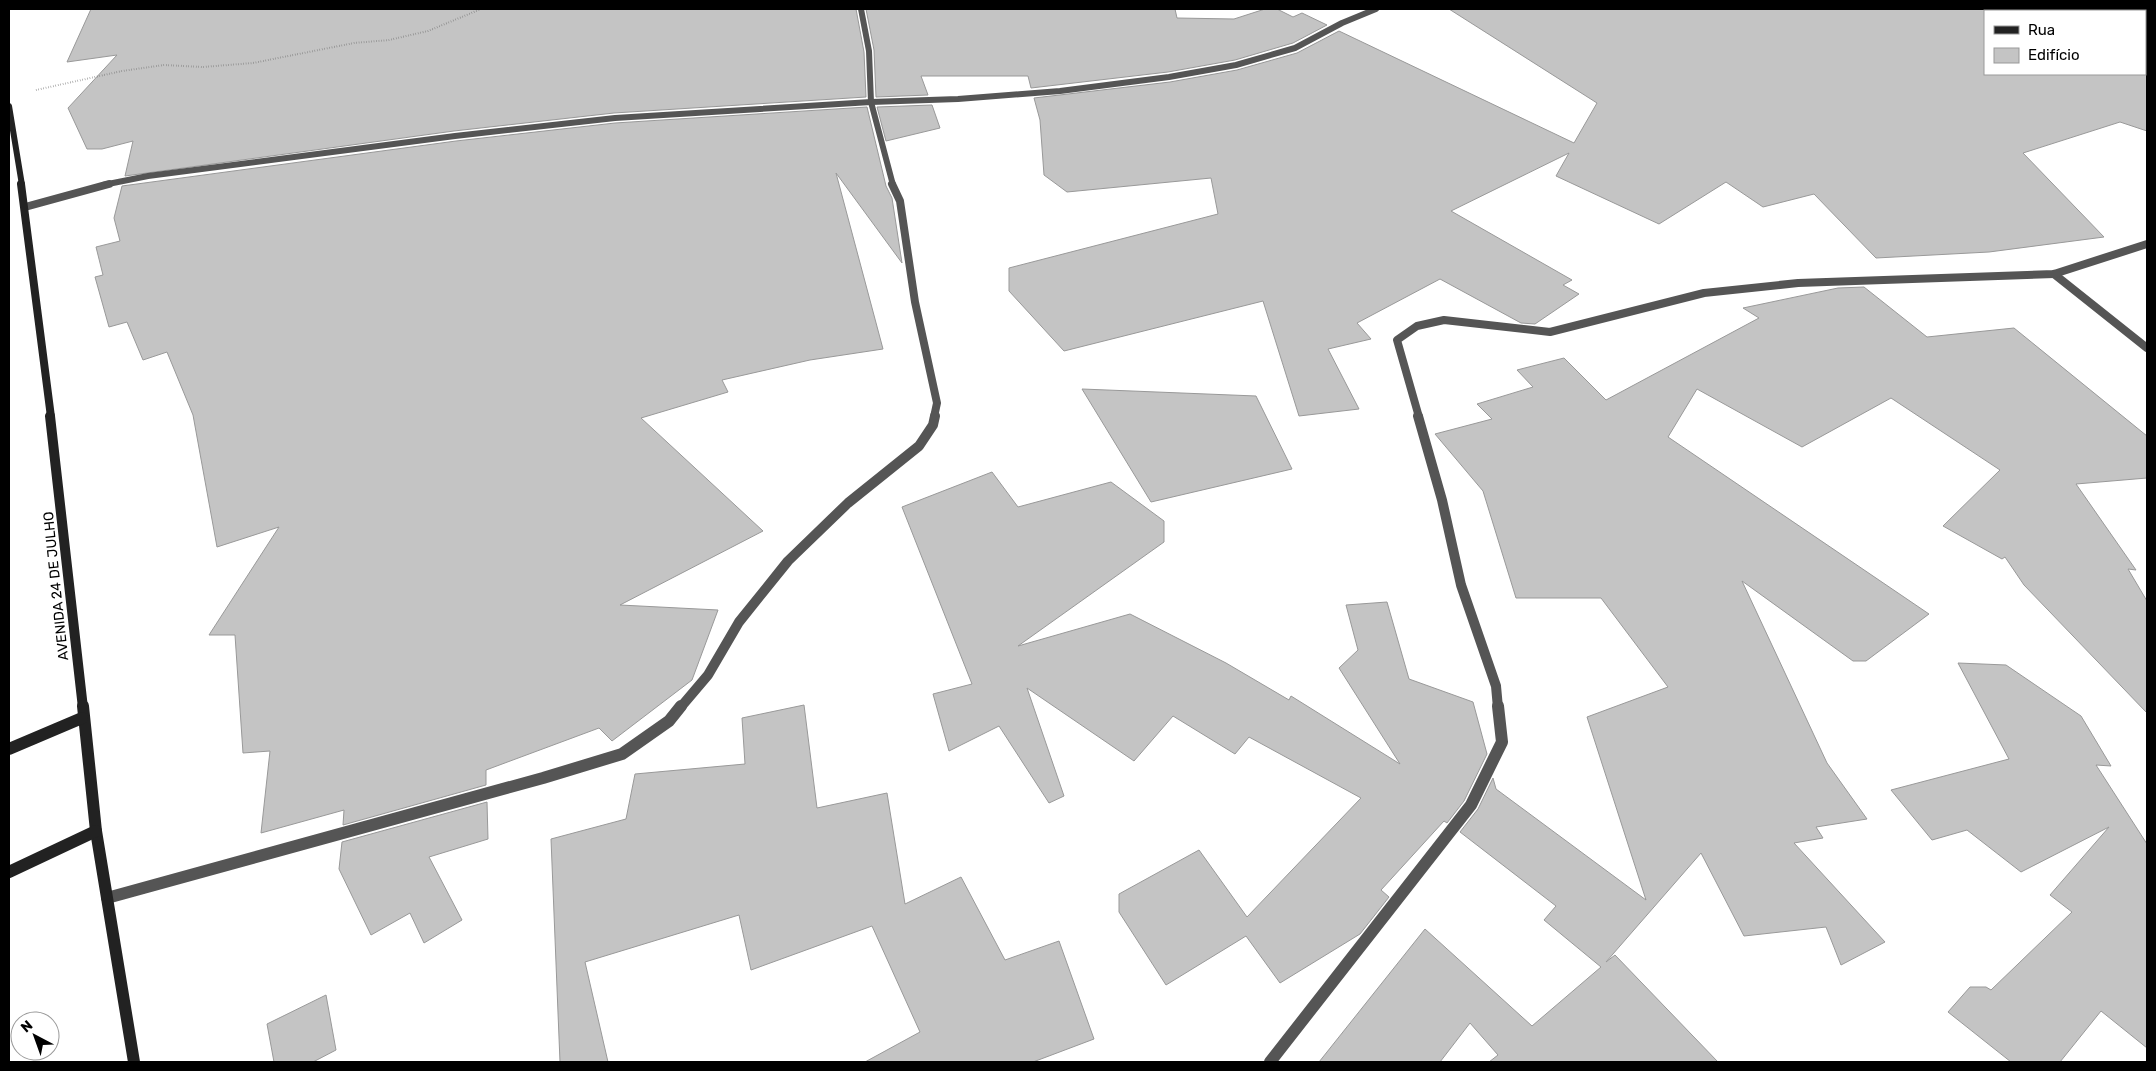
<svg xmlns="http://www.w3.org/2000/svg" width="2156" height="1071" viewBox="0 0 2156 1071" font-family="Rubik,sans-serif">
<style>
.building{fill:#c4c4c4;stroke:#999}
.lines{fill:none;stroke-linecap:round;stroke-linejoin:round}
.path{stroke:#777;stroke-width:2;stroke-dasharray:0.5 2;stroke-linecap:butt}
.street-far3{stroke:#555;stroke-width:6}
.street-far2{stroke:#555;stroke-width:8}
.street-far1{stroke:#555;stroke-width:10}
.street{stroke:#555;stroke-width:12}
.secondary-far3{stroke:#222;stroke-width:6}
.secondary-far2{stroke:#222;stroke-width:8}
.secondary-far1{stroke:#222;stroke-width:10}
.secondary{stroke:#222;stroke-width:12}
.labels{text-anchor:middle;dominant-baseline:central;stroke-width:5;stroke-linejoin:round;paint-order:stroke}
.street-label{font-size:14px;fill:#000;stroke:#fff}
</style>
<rect width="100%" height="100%" fill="#fff"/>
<g class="building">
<path d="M91 9H856L864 52 866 97 614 113 454 131 125 176 133 141 102 149H87L68 108 117 55 67 62Z"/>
<path d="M866 9H1175L1177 18 1234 19 1265 9H1277L1293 17 1302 13 1327 25 1293 43 1235 60 1168 72 1031 88 1028 76H921L928 95 876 97 874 50Z"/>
<path d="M1449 9H1985V74H2147V131L2120 122 2023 153 2104 237 1989 252 1876 258 1814 194 1763 207 1726 182 1659 224 1556 176 1569 153 1451 211 1572 280 1563 285 1579 294 1535 324 1521 323 1440 279 1357 323 1371 339 1328 349 1359 409 1299 416 1263 301 1064 351 1009 291V268L1218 214 1211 178 1067 192 1044 175 1040 120 1034 98 1170 82 1237 70 1297 53 1339 31 1574 143 1597 103Z"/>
<path d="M932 105 940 128 886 141 877 107Z"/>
<path d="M867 107 886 186 892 198 902 263 836 173 883 349 810 360 722 380 728 392 641 418 763 531 620 605 718 610 692 680 612 741 599 728 486 770V785L343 825 344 810 261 833 270 751 243 753 235 635H209L279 527 217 547 193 415 167 352 143 360 127 322 109 327 95 277 103 275 96 247 120 241 114 218 122 186 456 141 615 123Z"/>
<path d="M1864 287 1927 337 2014 328 2147 436V478L2076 484 2136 570 2128 569 2147 601V713L2024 585 2005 557 2002 559 1943 526 2000 470 1891 398 1802 447 1697 389 1668 437 1929 614 1866 661H1853L1742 581 1827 763 1867 819 1816 827 1823 838 1794 843 1885 942 1841 965 1826 927 1744 936 1701 853 1606 962 1615 955 1718 1062H1489L1498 1055 1470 1023 1440 1062H1319L1425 929 1532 1026 1601 967 1544 920 1556 906 1460 832 1478 809 1493 778 1496 789 1646 900 1587 717 1668 687 1601 598H1516L1483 491 1435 434 1492 419 1477 404 1533 387 1517 370 1564 358 1606 400 1759 318 1743 308 1838 288Z"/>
<path d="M1082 389 1256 396 1292 469 1151 502Z"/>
<path d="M992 472 1018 507 1111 482 1164 521V542L1018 646 1130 614 1226 663 1289 700 1291 696 1400 764 1339 668 1358 650 1346 605 1387 602 1409 679 1473 702 1487 754 1464 801 1447 823 1444 821 1381 890 1389 897 1360 934 1280 983 1246 936 1166 985 1119 912V894L1199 850 1247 917 1361 798 1249 737 1235 754 1173 716 1134 761 1027 688 1064 796 1049 803 999 726 949 751 933 694 972 684 902 507Z"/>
<path d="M1958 663 2006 665 2081 716 2111 766 2096 765 2147 844V1048L2101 1011 2060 1062H2011L1948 1012 1970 987H1986L1991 990 2072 912 2050 895 2109 827 2021 872 1967 830 1932 840 1891 790 2009 759Z"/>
<path d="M804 705 817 808 887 793 905 904 961 877 1005 960 1059 941 1094 1039 1033 1062H865L920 1032 872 926 751 970 739 915 585 962 608 1062H560L551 839 626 819 635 774 745 764 742 718Z"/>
<path d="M487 802 488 839 429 857 462 920 424 943 410 913 371 935 339 869 342 842Z"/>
<path d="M326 995 336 1050 313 1062H274L267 1024Z"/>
</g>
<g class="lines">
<path class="path" d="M36 90 122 71 164 65 203 67 253 63 354 43 389 40 428 31 481 9"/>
<g class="street-far3">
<path d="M861 9 869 51 871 102 893 185"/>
<path d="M103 185 148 176 455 136 615 118 871 102 958 99 1060 91 1169 77 1236 65 1295 48 1342 23 1376 9"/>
</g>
<g class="street-far2">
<path d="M892 184 900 201 915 302 937 403 934 417"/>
<path d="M25 207 109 184"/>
<path d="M2054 274 2147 348"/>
<path d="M1419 417 1397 340 1417 326 1444 320 1550 332 1704 293 1798 283 2054 274 2147 244"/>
</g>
<g class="street-far1">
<path d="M1418 416 1442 500 1461 585 1496 686 1498 708"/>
<path d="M680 708 708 675 739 622 788 561 848 503 919 446 933 425 935 416"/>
</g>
<g class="street">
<path d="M107 898 543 778 622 754 669 721 681 706"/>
<path d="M1270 1062 1471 805 1502 742 1498 706"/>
</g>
<path class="secondary-far3" d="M9 106 22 185"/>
<path class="secondary-far2" d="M21 184 51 417"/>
<path class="secondary-far1" d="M50 416 83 708"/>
<g class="secondary">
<path d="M83 706 96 831 134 1062"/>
<path d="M9 749 82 718"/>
<path d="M9 872 96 831"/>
</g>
</g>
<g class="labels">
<g class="street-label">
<text transform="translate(56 586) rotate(-96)">AVENIDA 24 DE JULHO</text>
</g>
</g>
<rect width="2156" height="1071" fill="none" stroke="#000000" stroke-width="20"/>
<rect x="1984" y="10" width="162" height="65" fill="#ffffff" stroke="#999999"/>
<rect x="1994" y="26" width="25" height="8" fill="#222222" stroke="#999999"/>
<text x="2028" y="35" font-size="15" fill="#000000">Rua</text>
<rect x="1994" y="48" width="25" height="15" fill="#c4c4c4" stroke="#999999"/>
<text x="2028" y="60" font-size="15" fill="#000000">Edifício</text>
<g transform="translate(35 1036) rotate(319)"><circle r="24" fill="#ffffff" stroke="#999999"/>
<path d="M0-4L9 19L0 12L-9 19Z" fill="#000000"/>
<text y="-8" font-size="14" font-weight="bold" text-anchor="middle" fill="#000000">N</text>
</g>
</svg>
